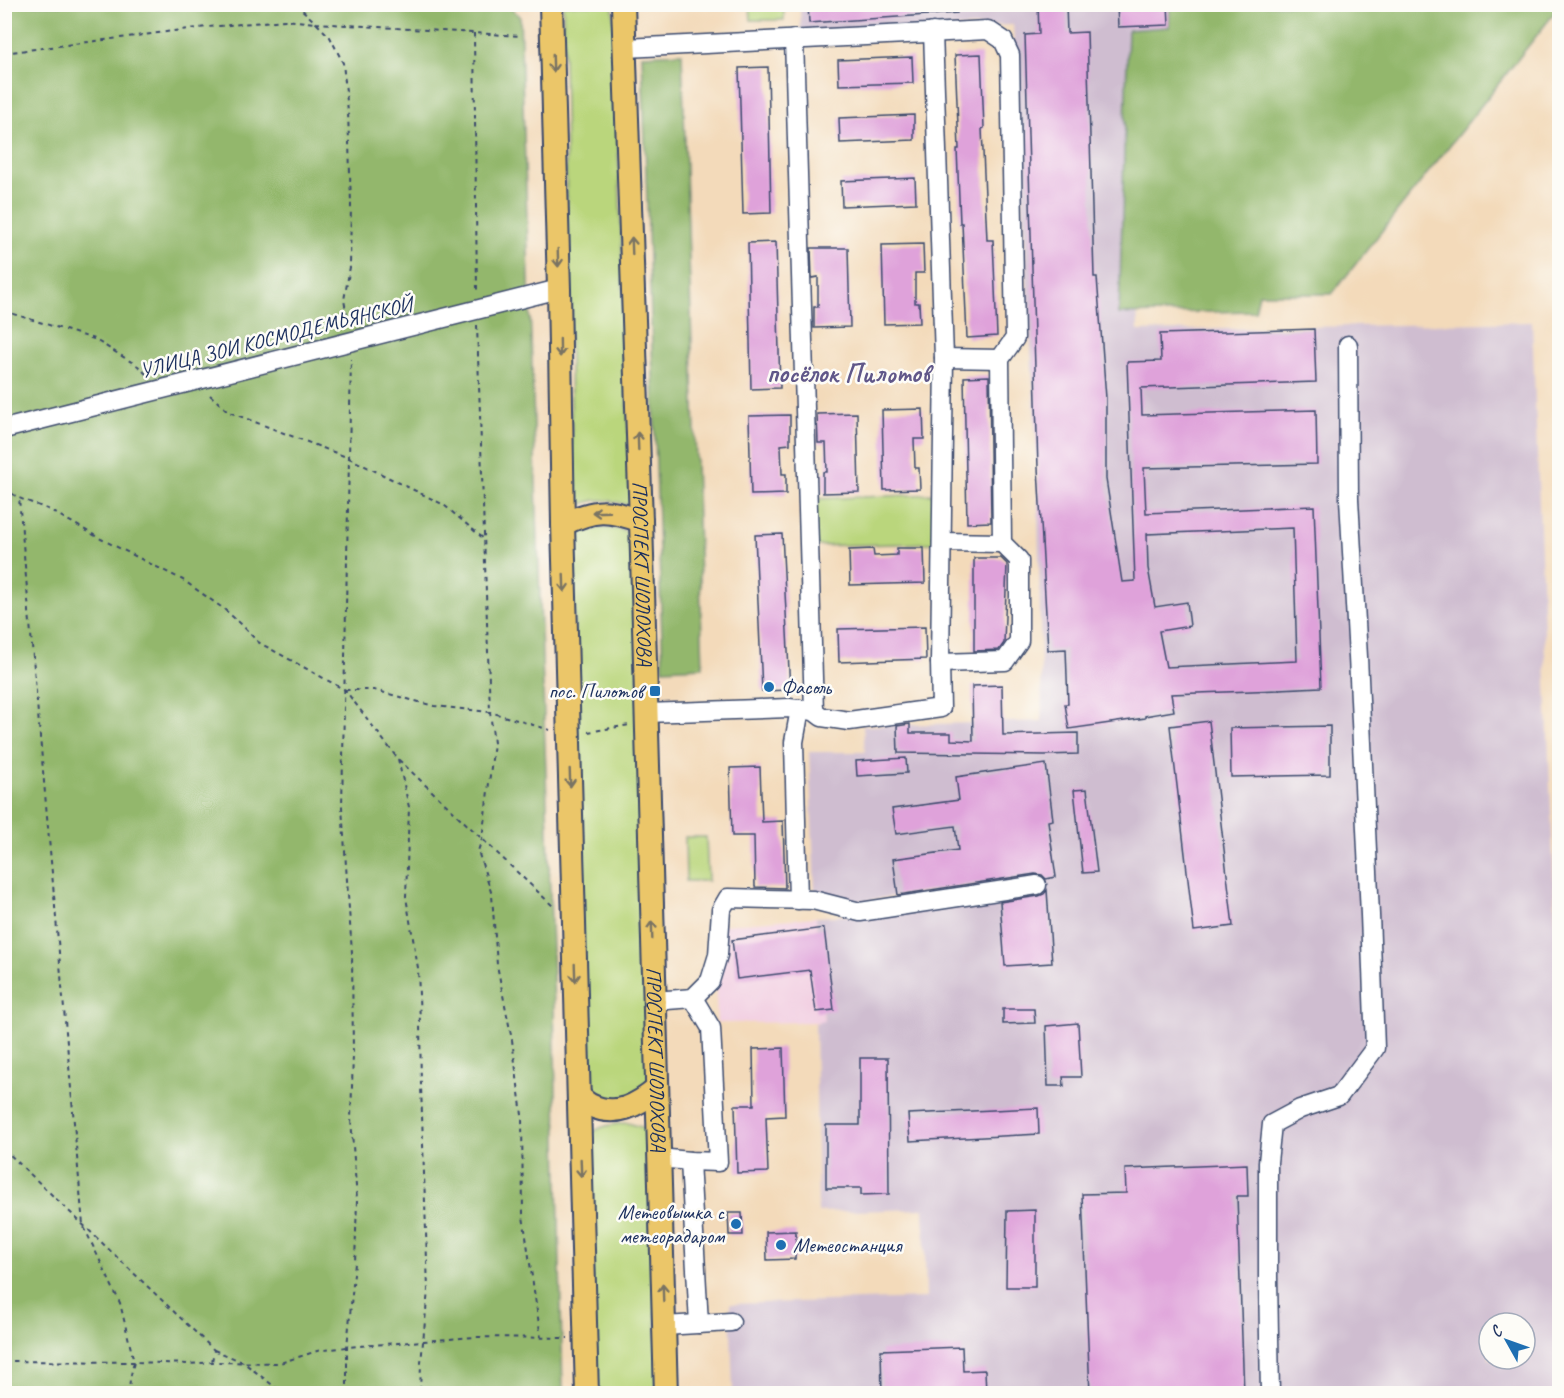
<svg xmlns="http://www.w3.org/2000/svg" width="1564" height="1398" viewBox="0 0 1564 1398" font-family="Caveat,sans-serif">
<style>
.built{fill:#f2cfe2}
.industrial{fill:#cfbdd0;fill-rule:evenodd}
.green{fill:#bad67c;stroke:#6a826d;stroke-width:1.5}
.forest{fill:#93b76c;stroke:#577365;stroke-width:1.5}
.building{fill:#dfa2da;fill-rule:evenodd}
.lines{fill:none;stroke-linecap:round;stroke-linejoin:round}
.minor-casing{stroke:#3b496c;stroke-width:21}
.major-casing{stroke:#3b496c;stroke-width:26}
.path{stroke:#3b496c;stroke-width:2;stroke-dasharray:4.5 4.5;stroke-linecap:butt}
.minor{stroke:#fff;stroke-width:18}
.major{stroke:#ebc669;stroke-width:22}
.oneway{stroke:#797363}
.poi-dot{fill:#1f6fb2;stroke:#fdfcf7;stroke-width:2}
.labels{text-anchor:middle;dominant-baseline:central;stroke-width:5;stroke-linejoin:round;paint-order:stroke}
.street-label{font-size:21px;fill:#1b2f5e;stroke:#fdfcf7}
.poi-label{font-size:21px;fill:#1b2f5e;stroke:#fdfcf7;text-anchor:start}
.district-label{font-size:27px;font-weight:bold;fill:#605789;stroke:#fdfcf7}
</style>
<rect width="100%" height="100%" fill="#fdfcf7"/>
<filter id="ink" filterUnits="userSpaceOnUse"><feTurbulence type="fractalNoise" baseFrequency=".0167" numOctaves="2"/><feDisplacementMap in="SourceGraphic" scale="12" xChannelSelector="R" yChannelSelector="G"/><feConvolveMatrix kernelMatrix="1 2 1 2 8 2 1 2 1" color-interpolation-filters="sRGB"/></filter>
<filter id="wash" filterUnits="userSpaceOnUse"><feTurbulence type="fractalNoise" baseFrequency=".008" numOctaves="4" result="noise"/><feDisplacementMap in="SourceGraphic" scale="24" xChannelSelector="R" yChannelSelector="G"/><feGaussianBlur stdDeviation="1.35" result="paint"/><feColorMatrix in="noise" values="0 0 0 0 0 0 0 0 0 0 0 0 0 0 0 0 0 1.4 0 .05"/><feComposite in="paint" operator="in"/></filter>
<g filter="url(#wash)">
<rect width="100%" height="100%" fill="#f3daba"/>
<path class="built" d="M816 917 824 1022 717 1023 714 926Z"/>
<path class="industrial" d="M800 5H1171L1172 29 1128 30 1138 331 1532 322 1559 1016V1393H733L730 1304 926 1298 924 1209 818 1212 815 1023 824 1021 816 917 888 913 1046 892 1043 876 859 901 815 890 809 752H865L863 726 1042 721 1037 459 1013 25 801 34ZM1489 1323H1525V1359H1489Z"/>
<g class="green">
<path d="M563 5H613L631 506C608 499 594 496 573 509Z"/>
<path d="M750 5H784V20H751Z"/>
<path d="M936 494V543L814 546 813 499Z"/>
<path d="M602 528 618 529 634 534 649 1085 640 1093 610 1102 586 1093 572 536 586 530Z"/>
<path d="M685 837H706L708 881H686Z"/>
<path d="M628 1123 644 1128 651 1133 658 1393H595L588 1136C600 1125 613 1124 628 1123Z"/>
</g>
<g class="forest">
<path d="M5 5H507L520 16 554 1008 563 1393 5 1394Z"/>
<path d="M1170 5 1559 4 1560 6 1332 294H1259L1255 311 1119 314 1128 30 1169 27Z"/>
<path d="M682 53 703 667 663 669 642 55Z"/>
</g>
<g id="blocks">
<g class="building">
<path d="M808 4H957V13L809 23Z"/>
<path d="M1038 4H1066L1067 33 1087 32 1094 277H1097L1106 398V479L1122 582 1135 581 1127 362 1161 361 1160 334 1314 329 1316 382 1141 388 1142 415 1316 410 1317 464 1144 468 1146 513 1314 506 1321 687 1279 689V690L1171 694 1174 711 1145 716V718L1069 729 1065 704H1068L1066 649 1048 650 1038 468 1025 35 1039 34ZM1293 528 1297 661 1166 667 1159 631 1190 626 1187 602 1155 607 1148 568 1147 534Z"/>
<path d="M1117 4H1168L1169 25 1118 27Z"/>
<path d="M981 54 984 128 982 129 987 240H993L997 336 967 338 962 223H960L957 149H959L955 55Z"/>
<path d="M912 57 913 83 839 85 838 60Z"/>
<path d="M768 67 771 213 743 214 739 68Z"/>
<path d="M914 115V140L840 143 839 118Z"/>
<path d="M915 178 916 203 842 206 841 181Z"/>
<path d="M776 242 780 388 751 389 748 243Z"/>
<path d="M923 244 924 273H915V303H919L920 323 884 324 882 245Z"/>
<path d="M811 248H848L850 327 814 328V307H818V277L812 278Z"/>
<path d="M989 376 991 522 967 523 964 377Z"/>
<path d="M923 409 924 439H914L915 468H919L920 489 884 490 882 410Z"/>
<path d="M857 413 859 492 823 493V472H827L826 443H818L817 414Z"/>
<path d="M790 415V444L781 445 782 474H786V494L751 495 749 416Z"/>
<path d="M782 534 790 690 762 691 755 535Z"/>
<path d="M897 548H924L925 583 850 585 849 550 873 549 874 556 897 555Z"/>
<path d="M974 558H1001L1007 564 1004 643 999 650 974 651Z"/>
<path d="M925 627 926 659 839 662 838 629Z"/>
<path d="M1002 685 1003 735 1078 733V754L1045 755 898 753 897 726 910 724V733H951V740L973 741 972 686Z"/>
<path d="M1209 721 1233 926 1194 931 1170 726Z"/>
<path d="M1330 726V775L1231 777 1230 728Z"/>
<path d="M906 758 907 773 857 776 856 761Z"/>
<path d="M1046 764 1053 820 1048 821 1056 877 1046 879 1042 875 1035 874 898 895 893 859 958 850 955 826 896 834 892 809 959 800 956 777Z"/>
<path d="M760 767 762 822 783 821 785 888 755 887 754 836H732L730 768Z"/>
<path d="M1087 789 1097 872 1083 873 1074 790Z"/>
<path d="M1047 890 1052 963 1005 966 1000 902 1039 896 1044 894Z"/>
<path d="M824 928 834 1010 816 1012 810 970 737 979 732 940Z"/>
<path d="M1003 1009H1034L1035 1023 1003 1024Z"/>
<path d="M1078 1023 1081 1077H1063L1064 1086H1048L1046 1026Z"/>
<path d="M783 1048 785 1116 766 1117 768 1172 737 1173 735 1105H754L753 1049Z"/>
<path d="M860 1058H888L889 1194 861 1195V1188H826V1125H860Z"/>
<path d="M1038 1108 1039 1134 910 1141 908 1114Z"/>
<path d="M1247 1164 1248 1196H1237L1244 1394H1090L1082 1194 1126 1193 1125 1169Z"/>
<path d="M1035 1210V1287H1006L1007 1211Z"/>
<path d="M728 1213H742L743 1235H729Z"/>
<path d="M796 1231 795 1259 767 1260 766 1232Z"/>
<path d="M962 1347 963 1371 985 1370 986 1394H882L881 1350Z"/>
</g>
</g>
</g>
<g filter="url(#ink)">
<use href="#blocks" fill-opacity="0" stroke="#3b496c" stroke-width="1.5"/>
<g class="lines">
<defs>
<g id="minor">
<path d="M794 39 814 711"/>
<path d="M626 48 988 30 1003 40 1010 55 1015 338 1000 359 1002 543 1019 560V641L1005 661 940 663"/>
<path d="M944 358 1000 359"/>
<path d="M4 429 559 289"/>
<path d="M942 542 1002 543"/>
<path d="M646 713 789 708 814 711 822 717 849 721 941 708 940 663 944 358 933 32"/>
<path d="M798 900 794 742 800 709"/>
<path d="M654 1001 693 998 710 981 718 955 721 910 728 898 813 900 860 912 1037 885"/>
<path d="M659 1158 690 1161 718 1162 711 1028 693 998"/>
<path d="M690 1161 699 1324"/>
<path d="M664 1326 731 1322"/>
<path d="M1270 1394 1268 1277V1162L1272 1124 1300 1109 1339 1096 1375 1048 1370 915 1358 657 1349 499 1348 345"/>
</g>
<g id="major">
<path d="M551 4 559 289 563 524 587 1394"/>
<path id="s1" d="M623 4 641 521 666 1394"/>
<path d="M563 524C595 509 608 509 641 521"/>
<path d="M579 1096C582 1099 586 1103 590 1105 616 1118 638 1105 657 1089"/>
</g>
</defs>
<use href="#minor" class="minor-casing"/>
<use href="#major" class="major-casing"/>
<g class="path">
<path d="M296 4 316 23 521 36"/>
<path d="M474 33 477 292"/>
<path d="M4 53 197 28 285 20 316 23 330 37 343 63 348 111 351 204 350 267 344 300 349 326"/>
<path d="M4 311 94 339 138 366 148 376"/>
<path d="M477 325 490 712 494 743 482 839 478 851 492 895 497 965 512 1040 522 1115 523 1216 541 1338"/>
<path d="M210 395 229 412 349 458 444 505 484 539"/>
<path d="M4 489 19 498 50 510 101 539 183 580 224 609 241 624 258 642 345 690 398 759 555 908"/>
<path d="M345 690H374L434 706 490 712 550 730"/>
<path d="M588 732 629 725"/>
<path d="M398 759 409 807 406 897 418 968 420 1023 421 1086 428 1290 421 1363 420 1394"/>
<path d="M4 1149 214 1350 212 1362"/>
<path d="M214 1350 243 1362 284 1394"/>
<path d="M4 1361 134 1362 120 1303 83 1225 19 498"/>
<path d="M129 1394 130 1379 134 1362 190 1364 212 1362 280 1363 317 1351 347 1347 474 1337 568 1338"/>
<path d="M347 1394V1347L355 1263 357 1200 351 1119 353 1054 352 953 342 807 351 359"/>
</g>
<use href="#minor" class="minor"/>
<use href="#major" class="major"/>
</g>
<defs><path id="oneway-shaft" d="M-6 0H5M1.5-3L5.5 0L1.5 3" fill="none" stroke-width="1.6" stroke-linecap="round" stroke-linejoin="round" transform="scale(1.5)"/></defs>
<g class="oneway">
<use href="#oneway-shaft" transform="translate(553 63) rotate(88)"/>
<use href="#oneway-shaft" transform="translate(632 246) rotate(-92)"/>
<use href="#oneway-shaft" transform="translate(558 258) rotate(88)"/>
<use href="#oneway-shaft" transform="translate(560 348) rotate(89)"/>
<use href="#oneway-shaft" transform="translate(638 441) rotate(-92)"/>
<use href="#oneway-shaft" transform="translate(601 512) rotate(178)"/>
<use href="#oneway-shaft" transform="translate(564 583) rotate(88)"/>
<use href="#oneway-shaft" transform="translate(570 778) rotate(88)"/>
<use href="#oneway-shaft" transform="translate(652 930) rotate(-92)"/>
<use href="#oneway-shaft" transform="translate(575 973) rotate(88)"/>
<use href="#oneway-shaft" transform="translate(581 1168) rotate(88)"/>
<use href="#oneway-shaft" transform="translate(663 1293) rotate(-92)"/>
</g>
</g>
<g class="poi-dot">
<circle cx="769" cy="687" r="6"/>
<rect x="649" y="685" width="12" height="12" rx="3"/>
<circle cx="736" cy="1224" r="6"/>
<circle cx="781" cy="1245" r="6"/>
</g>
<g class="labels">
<g class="street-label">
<text transform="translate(276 337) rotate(-14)">УЛИЦА ЗОИ КОСМОДЕМЬЯНСКОЙ</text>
<text stroke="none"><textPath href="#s1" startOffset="570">ПРОСПЕКТ ШОЛОХОВА</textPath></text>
<text stroke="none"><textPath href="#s1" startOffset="1056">ПРОСПЕКТ ШОЛОХОВА</textPath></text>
</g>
<g class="poi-label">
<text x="781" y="687">Фасоль</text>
<text x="643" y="691" text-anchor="end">пос. Пилотов</text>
<text x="724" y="1212" text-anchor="end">Метеовышка с<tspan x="724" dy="24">метеорадаром</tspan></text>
<text x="793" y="1245">Метеостанция</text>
</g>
<g class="district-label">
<text x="848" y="373">посёлок Пилотов</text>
</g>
</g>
<rect width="1564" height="1398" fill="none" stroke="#fdfcf7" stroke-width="24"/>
<g transform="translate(1507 1341) rotate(310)"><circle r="28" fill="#fdfcf7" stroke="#a3aaba" stroke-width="1.5"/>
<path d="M0-4.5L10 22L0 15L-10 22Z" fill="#1f6fb2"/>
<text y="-9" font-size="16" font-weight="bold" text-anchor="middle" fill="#1b2f5e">С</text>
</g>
</svg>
